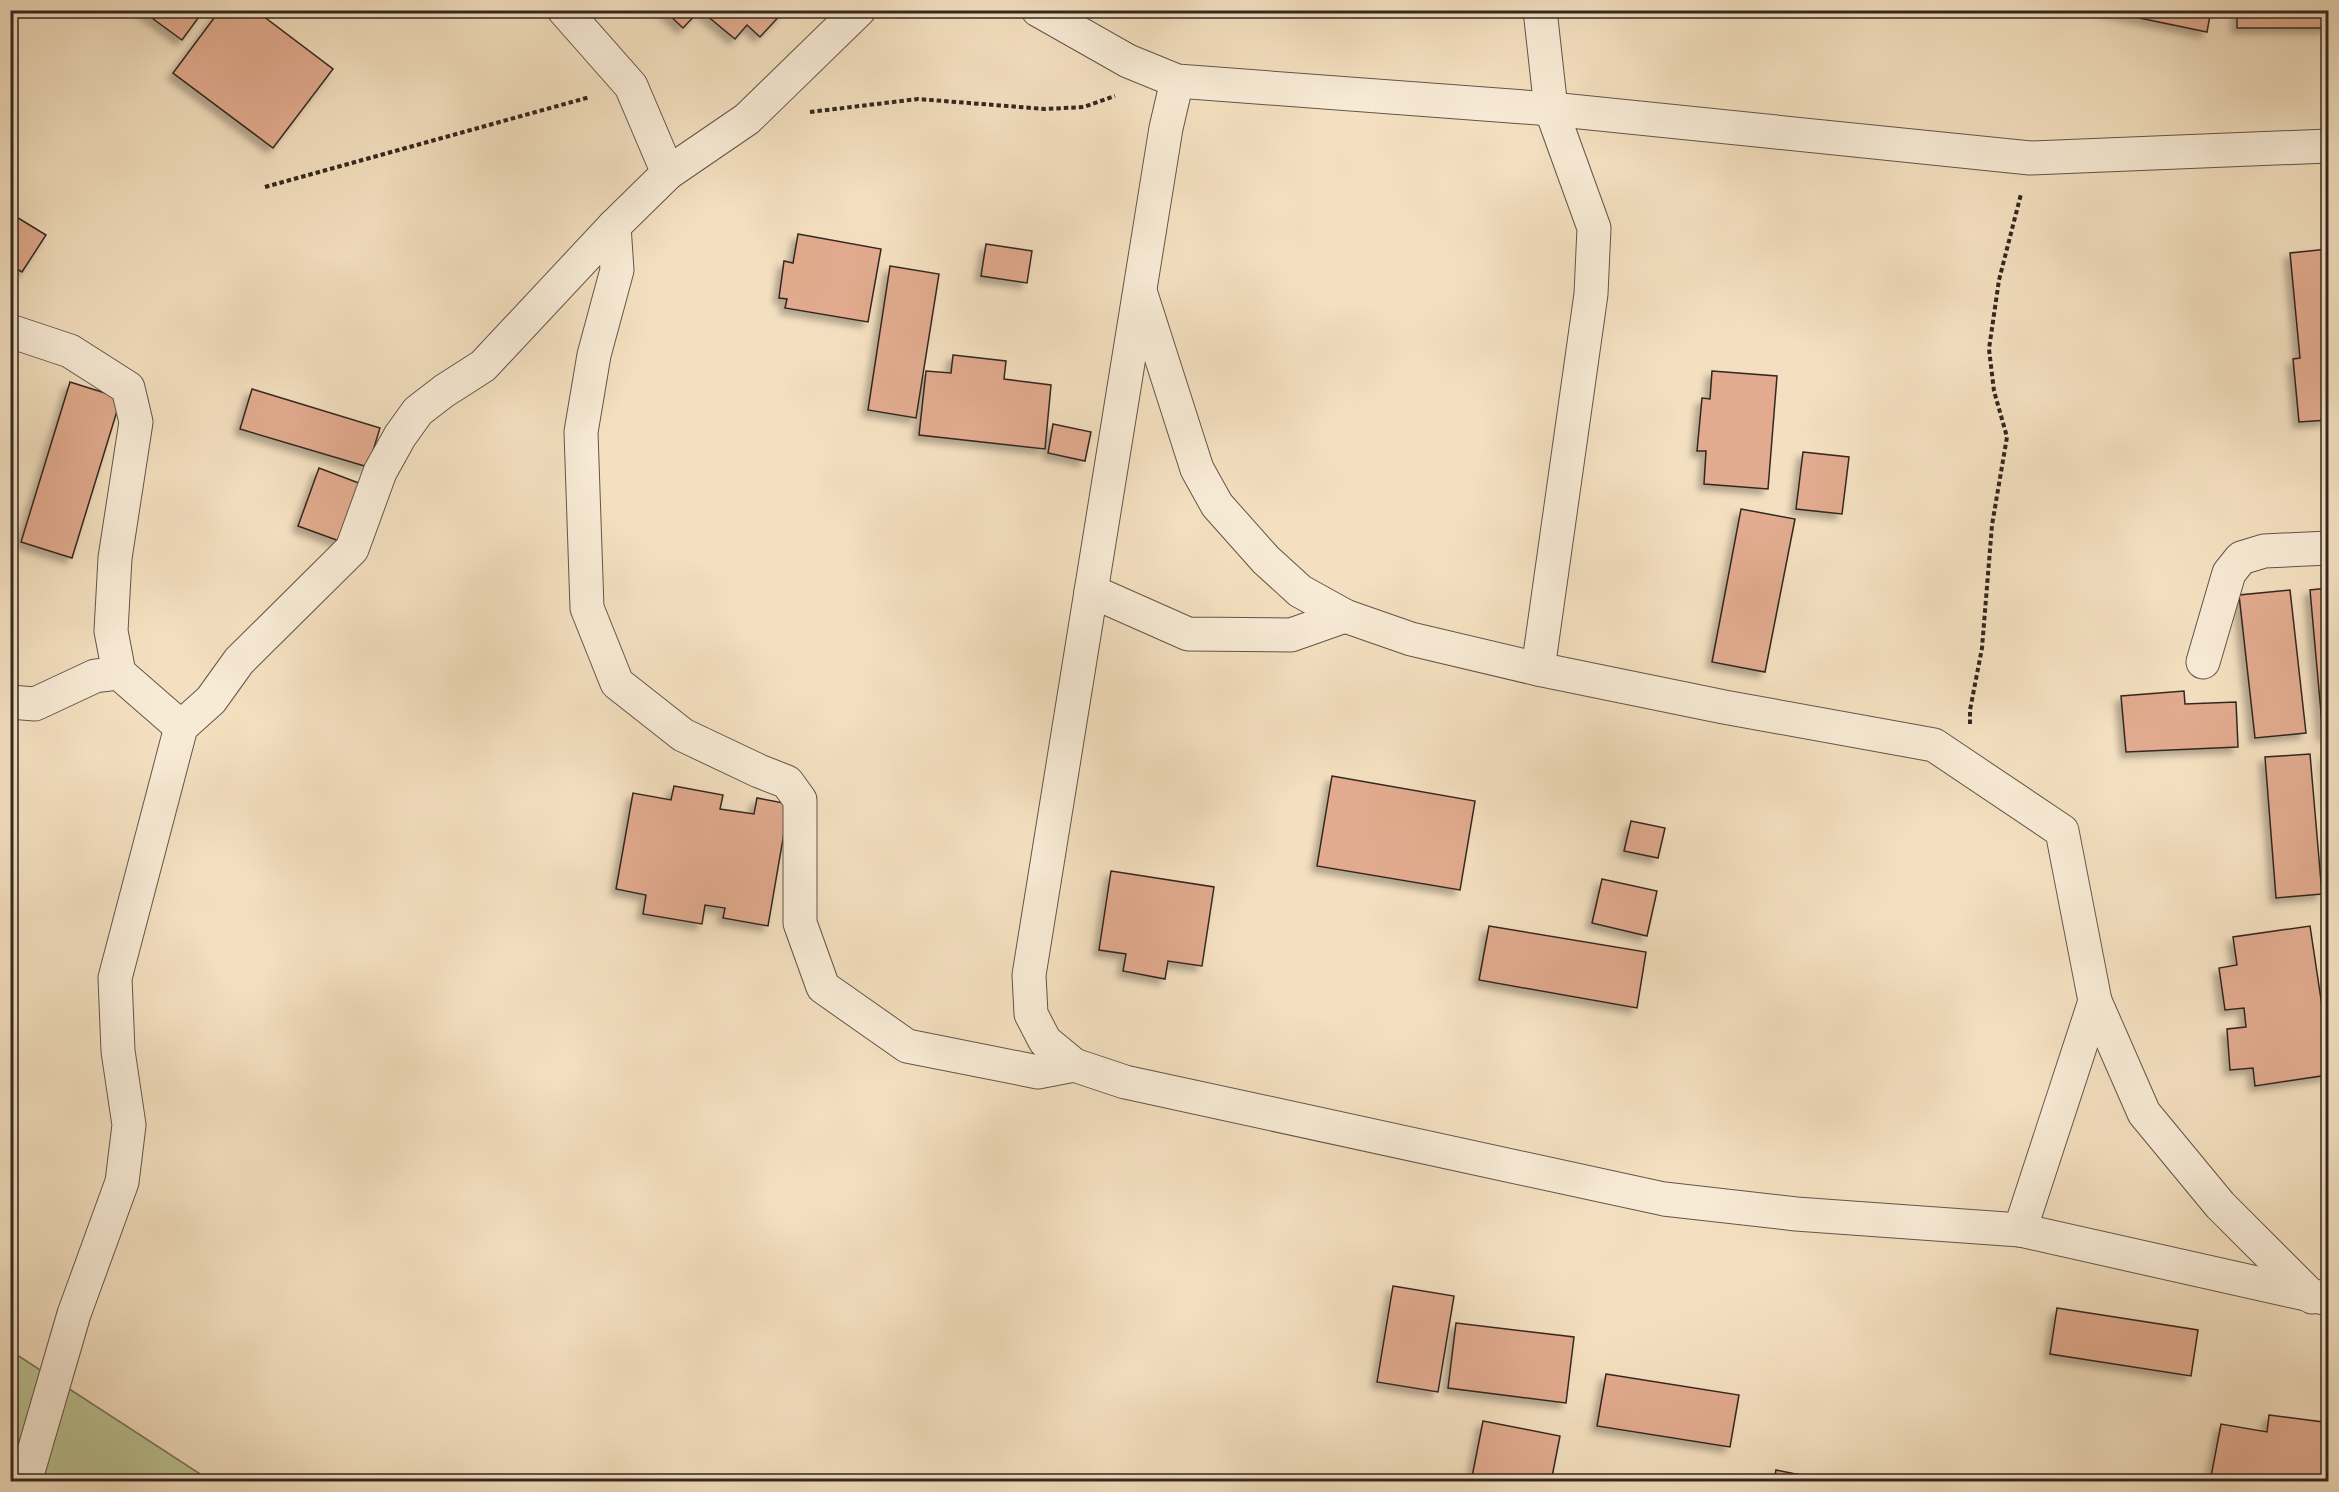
<svg xmlns="http://www.w3.org/2000/svg" width="2339" height="1492" viewBox="0 0 2339 1492" font-family="Alegreya,serif">
<style>
.green{fill:#bbc292;stroke:#77745a;stroke-width:1.5}
.building{fill:#e2ab8f;stroke:#332721;stroke-width:1.5;filter:url(#shadow)}
.lines{fill:none;stroke-linecap:round;stroke-linejoin:round}
.minor-casing{stroke:#635549;stroke-width:35}
.path{stroke:#332721;stroke-width:4;stroke-dasharray:4.5 3;stroke-linecap:butt}
.minor{stroke:#f8ebd6;stroke-width:33}
</style>
<defs>
<filter id="shadow"><feDropShadow dx="-5.5" dy="5.5" stdDeviation="3" flood-color="#0004"/></filter>
</defs>
<rect width="100%" height="100%" fill="#f4e0c0"/>
<filter id="stains"><feTurbulence type="fractalNoise" baseFrequency=".00333" numOctaves="4"/><feColorMatrix values="0 0 0 0 .2 0 0 0 0 .09 0 0 0 0 .02 0 0 0 .5 -.17"/></filter>
<radialGradient id="worn" r=".72"><stop offset=".6" stop-color="#630" stop-opacity="0"/><stop offset="1" stop-color="#630" stop-opacity=".3"/></radialGradient>
<path class="green" d="M11 1351 211 1481H11Z"/>
<g class="building">
<path d="M141 10H204L182 40Z"/>
<path d="M220 10H255L333 69 273 148 173 73Z"/>
<path d="M664 10H700L683 28Z"/>
<path d="M700 10H785L760 37 747 25 735 39Z"/>
<path d="M2101 10H2211L2207 32Z"/>
<rect x="2237" y="10" width="91" height="18"/>
<path d="M10 213 46 235 22 272 10 265Z"/>
<path d="M798 234 881 249 868 322 785 308 787 299 779 298 784 261 793 263Z"/>
<path d="M986 244 1032 251 1027 283 981 276Z"/>
<path d="M2328 249V420L2299 422 2293 359 2300 358 2290 253Z"/>
<path d="M890 266 939 274 916 418 868 410Z"/>
<path d="M953 355 1006 361 1004 379 1051 385 1045 449 919 435 926 371 951 373Z"/>
<path d="M1712 371 1777 376 1768 489 1704 484 1706 451H1697L1702 398 1710 399Z"/>
<path d="M70 382 121 398 72 558 21 542Z"/>
<path d="M252 389 380 428 368 467 240 429Z"/>
<path d="M1053 424 1091 432 1085 461 1048 453Z"/>
<path d="M1803 452 1849 457 1842 514 1796 509Z"/>
<path d="M319 468 364 485 342 542 298 526Z"/>
<path d="M1741 509 1795 519 1765 672 1712 662Z"/>
<path d="M2328 588V735H2323L2310 590Z"/>
<path d="M2290 590 2306 733 2255 738 2239 595Z"/>
<path d="M2184 691 2185 704 2236 702 2238 747 2126 752 2121 696Z"/>
<path d="M2310 754 2322 894 2276 898 2265 757Z"/>
<path d="M2328 755V807L2325 756Z"/>
<path d="M1332 776 1475 801 1460 890 1317 866Z"/>
<path d="M674 786 723 795 720 809 754 814 757 798 789 804 768 926 723 918 725 908 705 905 702 924 643 914 646 895 616 889 633 793 671 800Z"/>
<path d="M1631 821 1665 828 1658 858 1624 851Z"/>
<path d="M1111 871 1214 887 1202 966 1168 961 1165 979 1123 971 1126 954 1099 950Z"/>
<path d="M1602 879 1657 891 1647 936 1592 923Z"/>
<path d="M1489 926 1646 952 1637 1008 1479 980Z"/>
<path d="M2310 926 2328 1046V1075L2255 1086 2253 1068 2230 1070 2227 1029 2246 1027 2244 1008 2225 1010 2219 968 2237 965 2233 937Z"/>
<path d="M1393 1286 1454 1296 1438 1392 1377 1382Z"/>
<path d="M2057 1308 2198 1330 2191 1376 2050 1354Z"/>
<path d="M1456 1323 1574 1337 1566 1403 1448 1388Z"/>
<path d="M1606 1374 1739 1395 1730 1447 1597 1426Z"/>
<path d="M2269 1415 2323 1422 2322 1428 2328 1429V1482H2210L2221 1424 2267 1432Z"/>
<path d="M1483 1421 1560 1436 1551 1482H1471Z"/>
<path d="M1776 1470 1835 1482H1774Z"/>
</g>
<g class="lines">
<defs>
<g id="minor">
<path d="M564 10 631 86 668 173"/>
<path d="M1038 10 1128 61 1177 81 1551 109 2030 158 2328 146"/>
<path d="M1177 81 1166 128 1029 975 1031 1014 1045 1041 1074 1065 1125 1082 1664 1199 1796 1214 2020 1230 2328 1299"/>
<path d="M614 226 617 270 594 355 581 432 587 608 617 683 683 735 759 771 787 782 800 800V923L823 987 907 1046 1038 1072 1074 1065"/>
<path d="M1141 294 1197 469 1217 505 1266 560 1300 591 1345 616 1411 639 1538 669 1724 707 1934 745 2062 831 2095 1001 2144 1113 2220 1205 2312 1297"/>
<path d="M10 331 70 351 128 388 136 422 115 558 111 631 119 673"/>
<path d="M1091 591 1188 634 1291 635 1345 616"/>
<path d="M2203 662 2229 573 2241 558 2264 551 2328 548"/>
<path d="M1538 669 1591 294 1594 228 1551 109 1540 10"/>
<path d="M10 702 35 704 95 676 119 673 181 727"/>
<path d="M2020 1230 2095 1001"/>
<path d="M25 1482 74 1314 122 1182 129 1125 118 1051 115 978 181 727 211 700 239 661 352 549 380 472 400 436 418 411 444 391 483 366 614 226 668 173 747 119 859 10"/>
</g>
</defs>
<use href="#minor" class="minor-casing"/>
<g class="path">
<path d="M810 112 918 99 1045 109 1084 107 1115 96"/>
<path d="M265 187 590 97"/>
<path d="M1970 724V710L1982 648 1992 525 2007 437 1994 391 1989 349 1999 280 2021 194"/>
</g>
<use href="#minor" class="minor"/>
</g>
<rect width="2339" height="1492" fill="none" stroke="#f4e0c0" stroke-width="36"/>
<rect x="12" y="12" width="2315" height="1468" fill="none" stroke="#332721" stroke-width="3"/>
<rect x="18" y="18" width="2303" height="1456" fill="none" stroke="#332721" stroke-width="1.5"/>
<rect width="100%" height="100%" filter="url(#stains)"/>
<rect width="100%" height="100%" fill="url(#worn)"/>
</svg>
